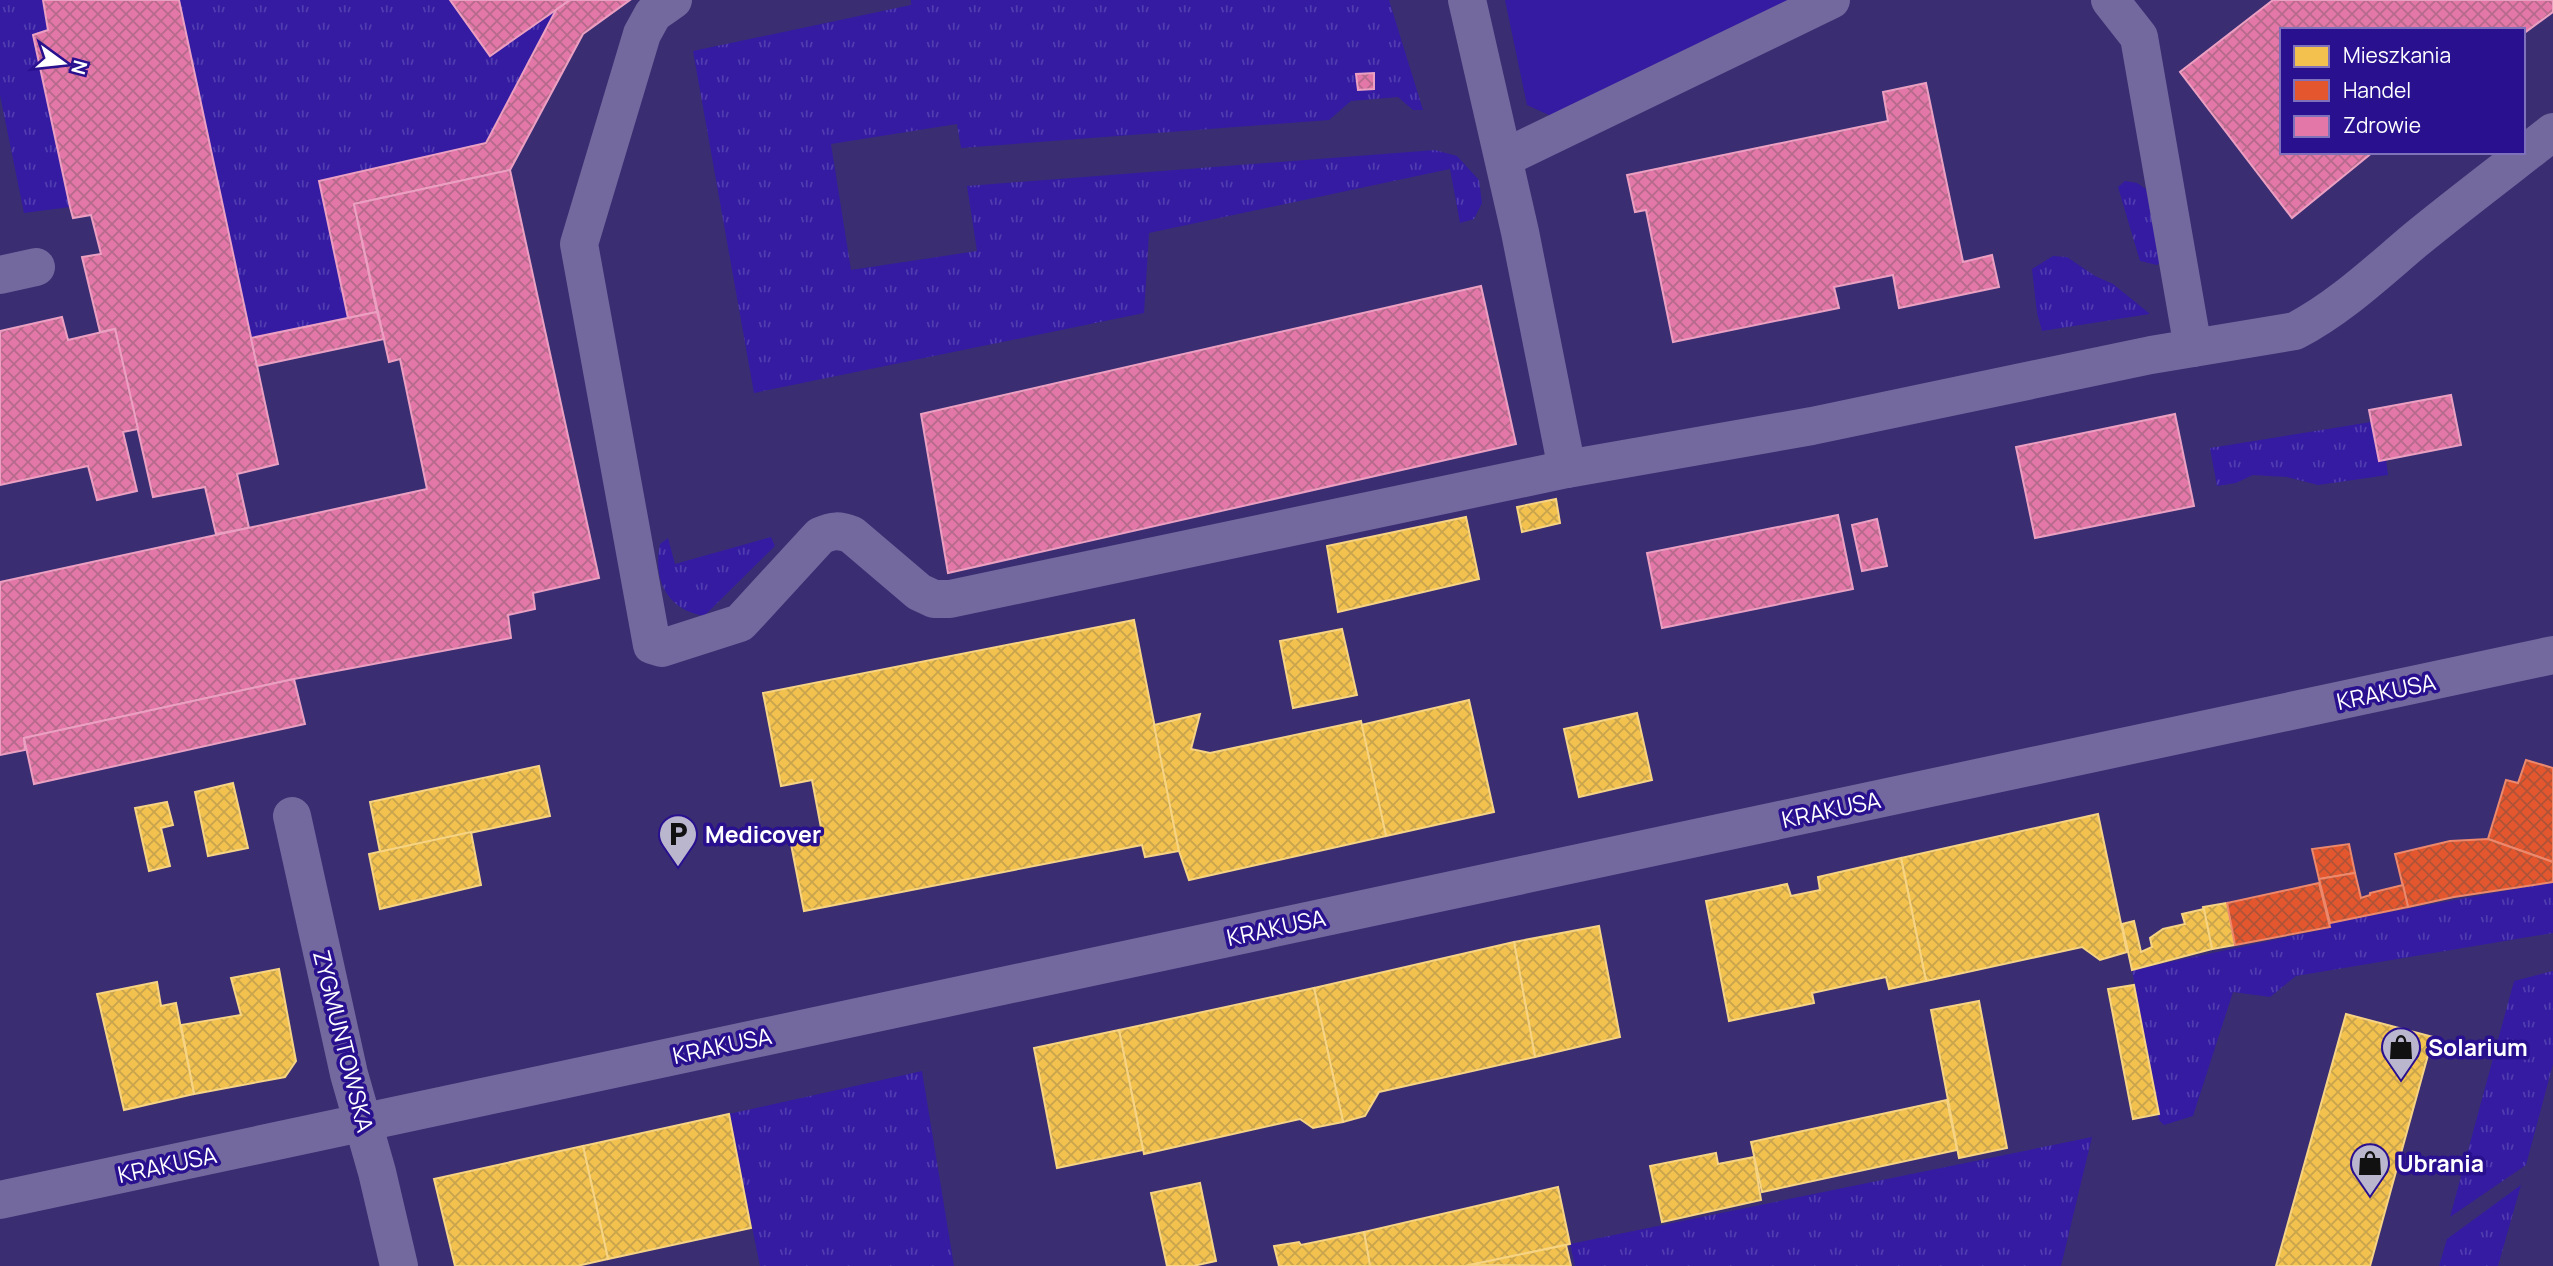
<svg xmlns="http://www.w3.org/2000/svg" width="2553" height="1266" viewBox="0 0 2553 1266" font-family="Manrope,sans-serif">
<style>
.grass{fill:url(#grass-tufts)}
.green{fill:#341ba2}
.homes{fill:url(#homes-cross-hatch);stroke:#f6d483;stroke-width:2}
.shops{fill:url(#shops-cross-hatch);stroke:#ec896d;stroke-width:2}
.health{fill:url(#health-cross-hatch);stroke:#eba0c2;stroke-width:2}
.lines{fill:none;stroke-linecap:round;stroke-linejoin:round}
.minor{stroke:#74699e;stroke-width:38}
.labels{text-anchor:middle;dominant-baseline:central;stroke-width:7;stroke-linejoin:round;paint-order:stroke}
.street-label{font-size:23px;fill:#fff;stroke:#29108f}
.poi-label{font-size:23px;font-weight:bold;fill:#fff;stroke:#29108f;text-anchor:start}
</style>
<defs>
<pattern id="grass-tufts" width="24" height="20" patternUnits="userSpaceOnUse" patternTransform="scale(1.75)"><rect width="24" height="20" fill="#341ba2"/><path d="M3 7l-1-3M5 7V3M7 7l1-3M15 17l-1-3M17 17v-4M19 17l1-3" fill="none" stroke="#523db0"/></pattern>
<pattern id="homes-cross-hatch" width="8" height="8" patternUnits="userSpaceOnUse" patternTransform="scale(1.75)"><rect width="8" height="8" fill="#f2c14e"/><path d="M0 0l8 8M0 8l8-8" fill="none" stroke="#c8a44e"/></pattern>
<pattern id="shops-cross-hatch" width="8" height="8" patternUnits="userSpaceOnUse" patternTransform="scale(1.75)"><rect width="8" height="8" fill="#e4572e"/><path d="M0 0l8 8M0 8l8-8" fill="none" stroke="#af5338"/></pattern>
<pattern id="health-cross-hatch" width="8" height="8" patternUnits="userSpaceOnUse" patternTransform="scale(1.75)"><rect width="8" height="8" fill="#e377a8"/><path d="M0 0l8 8M0 8l8-8" fill="none" stroke="#b66a8c"/></pattern>
</defs>
<rect width="100%" height="100%" fill="#3a2d72"/>
<g class="grass">
<path d="M0 0H43L48 30 33 35 70 207 24 213 0 95Z"/>
<path d="M179 0H450L490 56 556 10 486 143 320 181 348 318 251 338Z"/>
<path d="M911 0H1389L1423 110H1413L1398 97 1351 101 1329 120 961 148 957 124 831 144 851 270 977 251 967 186 1435 150 1457 156 1479 180 1482 203 1474 219 1460 223 1450 169 1149 233 1144 313 754 393 693 51 911 5Z"/>
<path d="M2125 181 2137 183 2146 189 2163 260 2157 265 2140 261 2118 187Z"/>
<path d="M2053 256 2067 257 2095 276 2113 284 2150 314 2042 331 2037 313 2032 269Z"/>
<path d="M2371 422 2379 460 2386 459 2388 475 2318 485 2287 477 2253 475 2236 483 2217 486 2210 448Z"/>
<path d="M771 537 775 546 704 616C666 609 653 580 660 544L668 538 675 564Z"/>
<path d="M2553 882V933L2296 976 2270 997 2233 992 2193 1116 2164 1125 2159 1120 2132 970 2330 928V923Z"/>
<path d="M2553 971V1064L2526 1165 2450 1217 2514 981Z"/>
<path d="M922 1071 954 1266H760L729 1114Z"/>
<path d="M2092 1137 2061 1266H1575L1570 1244Z"/>
<path d="M2521 1185 2498 1266H2439L2447 1239Z"/>
</g>
<path class="green" d="M1505 0H1804L1551 116 1527 105Z"/>
<g class="homes">
<path d="M1556 499 1560 523 1522 532 1517 507Z"/>
<path d="M1466 517 1479 579 1338 612 1327 546Z"/>
<path d="M1134 620 1179 851 1145 857 1142 845 804 911 790 839 822 833 812 780 781 786 763 693Z"/>
<path d="M1342 629 1357 695 1293 708 1280 641Z"/>
<path d="M1469 700 1494 812 1386 836 1361 725Z"/>
<path d="M1637 713 1652 780 1579 797 1564 729Z"/>
<path d="M1200 714 1191 749 1210 753 1361 721 1386 836 1189 880 1179 851 1154 725Z"/>
<path d="M539 766 550 816 380 852 370 802Z"/>
<path d="M233 783 248 848 208 856 195 792Z"/>
<path d="M167 802 173 825 161 828 170 866 149 871 135 808Z"/>
<path d="M2098 814 2127 952 2100 960 2082 947 1926 981 1901 858Z"/>
<path d="M471 832 481 885 380 909 369 854Z"/>
<path d="M1901 858 1926 981 1889 989 1886 977 1812 993 1814 1003 1729 1021 1706 901 1787 884 1791 896 1820 890 1818 877Z"/>
<path d="M2227 903 2235 945 2212 949 2203 907Z"/>
<path d="M2204 909 2212 949 2132 970 2122 924 2134 921 2141 952 2152 947 2150 938 2163 929 2185 924 2182 914Z"/>
<path d="M1599 926 1620 1037 1535 1057 1514 942Z"/>
<path d="M1514 942 1535 1057 1379 1092 1365 1116 1343 1122 1314 988Z"/>
<path d="M279 969 296 1061 285 1077 194 1094 181 1025 241 1015 231 978Z"/>
<path d="M157 982 161 1006 176 1003 194 1094 124 1110 97 994Z"/>
<path d="M2134 985 2159 1114 2133 1119 2108 989Z"/>
<path d="M1314 988 1343 1122 1313 1128 1300 1119 1144 1154 1119 1030Z"/>
<path d="M1979 1001 2007 1148 1959 1158 1931 1010Z"/>
<path d="M2346 1014 2433 1037 2370 1266H2276Z"/>
<path d="M1119 1030 1143 1150 1057 1168 1034 1048Z"/>
<path d="M1947 1100 1957 1150 1762 1192 1751 1142Z"/>
<path d="M729 1114 751 1228 608 1259 583 1146Z"/>
<path d="M583 1146 608 1259 577 1266H455L434 1179Z"/>
<path d="M1716 1153 1718 1164 1754 1157 1761 1200 1662 1222 1650 1166Z"/>
<path d="M1200 1183 1216 1261 1193 1266H1167L1151 1193Z"/>
<path d="M1558 1187 1570 1244 1465 1266H1370L1364 1232Z"/>
<path d="M1364 1232 1370 1266H1279L1274 1246 1299 1242 1301 1245Z"/>
<path d="M1566 1245 1571 1266 1470 1265Z"/>
</g>
<g class="shops">
<path d="M2526 760 2553 768V862L2488 839 2506 780 2518 783Z"/>
<path d="M2488 839 2553 862V882L2454 897 2408 907 2395 854 2450 841Z"/>
<path d="M2349 844 2355 873 2319 879 2312 849Z"/>
<path d="M2355 873 2361 898 2370 895V893L2403 885 2408 907 2330 923 2319 879Z"/>
<path d="M2319 883 2330 927 2235 945 2227 903Z"/>
</g>
<g class="health">
<path d="M43 0H179L278 464 237 474 249 528 216 534 205 487 153 497 115 329 100 332 82 257 101 254 91 215 73 218 70 207 33 35 48 30Z"/>
<path d="M450 0H570L490 56Z"/>
<path d="M570 0H630L583 34 510 170 354 204 377 312 348 318 319 181 486 143 556 10Z"/>
<path d="M2273 0H2553V12L2523 34V30H2282V152H2373L2292 218 2180 72Z"/>
<path d="M1374 73V89L1358 90 1356 74Z"/>
<path d="M1926 83 1963 262 1992 255 1999 287 1899 308 1893 275 1834 287 1839 308 1673 342 1646 210 1635 212 1627 175 1888 121 1883 92Z"/>
<path d="M510 170 599 578 533 593 535 609 508 615 511 638 294 679 24 738 25 750 0 755V582L427 489 400 359 389 362 354 204Z"/>
<path d="M1481 286 1516 444 948 573 921 414Z"/>
<path d="M377 312 384 339 257 366 251 338Z"/>
<path d="M62 317 68 340 115 329 138 429 123 432 137 491 97 500 88 466 0 485V331Z"/>
<path d="M2451 395 2461 445 2379 461 2369 410Z"/>
<path d="M2175 414 2194 506 2035 538 2016 447Z"/>
<path d="M1838 515 1853 589 1662 628 1647 553Z"/>
<path d="M1877 519 1887 566 1862 571 1852 525Z"/>
<path d="M294 679 305 724 34 784 24 738Z"/>
</g>
<g class="lines">
<g class="minor">
<path d="M673 0 653 14 642 34 579 244 652 645 662 648 740 623 820 536C833 530 839 530 852 535L919 592 934 599H950L1567 469"/>
<path d="M1467 0 1520 232 1567 469 1812 426 2151 355 2295 331C2339 308 2375 274 2414 241 2459 204 2507 168 2553 132"/>
<path d="M2110 0 2139 37 2193 348"/>
<path d="M1504 158 1831 0"/>
<path d="M0 275 36 267"/>
<path d="M292 816 349 1074 377 1172 399 1266"/>
<path d="M0 1200 2553 655"/>
</g>
</g>
<defs>
<symbol id="parking-pin" viewBox="-11 -11 22 30"><path d="M0 17L-7.5 6A9.5 9.5 0 1 1 7.5 6Z" fill="#bab6ce" stroke="#29108f"/><path d="M-3.5-5.5H1a3.5 3.5 0 0 1 0 7H-1V5.5H-3.5ZM-1-3.4V-.6H.8a1.4 1.4 0 0 0 0-2.8Z" fill="#111"/></symbol>
<symbol id="shop-pin" viewBox="-11 -11 22 30"><path d="M0 17L-7.5 6A9.5 9.5 0 1 1 7.5 6Z" fill="#bab6ce" stroke="#29108f"/><path d="M-5-2.5h2.3a2.7 3.5 0 0 1 5.4 0H5L5.5 6h-11ZM-1.5-2.5h3a1.5 2.3 0 0 0-3 0Z" fill="#111"/></symbol>
</defs>
<g fill-rule="evenodd">
<use href="#parking-pin" x="656" y="812" width="44" height="60"/>
<use href="#shop-pin" x="2379" y="1025" width="44" height="60"/>
<use href="#shop-pin" x="2348" y="1141" width="44" height="60"/>
</g>
<g class="labels">
<g class="street-label">
<text transform="translate(2386 691) rotate(-12)">KRAKUSA</text>
<text transform="translate(1831 809) rotate(-12)">KRAKUSA</text>
<text transform="translate(1276 927) rotate(-12)">KRAKUSA</text>
<text transform="translate(344 1041) rotate(76)">ZYGMUNTOWSKA</text>
<text transform="translate(722 1045) rotate(-12)">KRAKUSA</text>
<text transform="translate(167 1164) rotate(-12)">KRAKUSA</text>
</g>
<g class="poi-label">
<text x="705" y="834">Medicover</text>
<text x="2428" y="1047">Solarium</text>
<text x="2397" y="1163">Ubrania</text>
</g>
</g>
<rect x="2280" y="28" width="245" height="126" fill="#29108f" stroke="#7f70bc" stroke-width="2"/>
<rect x="2294" y="46" width="35" height="21" fill="#f2c14e" stroke="#7f70bc" stroke-width="2"/>
<text x="2343" y="63" font-size="21" fill="#ffffff">Mieszkania</text>
<rect x="2294" y="80" width="35" height="21" fill="#e4572e" stroke="#7f70bc" stroke-width="2"/>
<text x="2343" y="98" font-size="21" fill="#ffffff">Handel</text>
<rect x="2294" y="116" width="35" height="21" fill="#e377a8" stroke="#7f70bc" stroke-width="2"/>
<text x="2343" y="133" font-size="21" fill="#ffffff">Zdrowie</text>
<g transform="translate(63 63) rotate(105)" stroke="#29108f" stroke-width="5" paint-order="stroke">
<path d="M0-5L12 26L0 18L-12 26Z" fill="#ffffff"/>
<text y="-10" font-size="19" font-weight="bold" text-anchor="middle" fill="#ffffff">N</text>
</g>
</svg>
